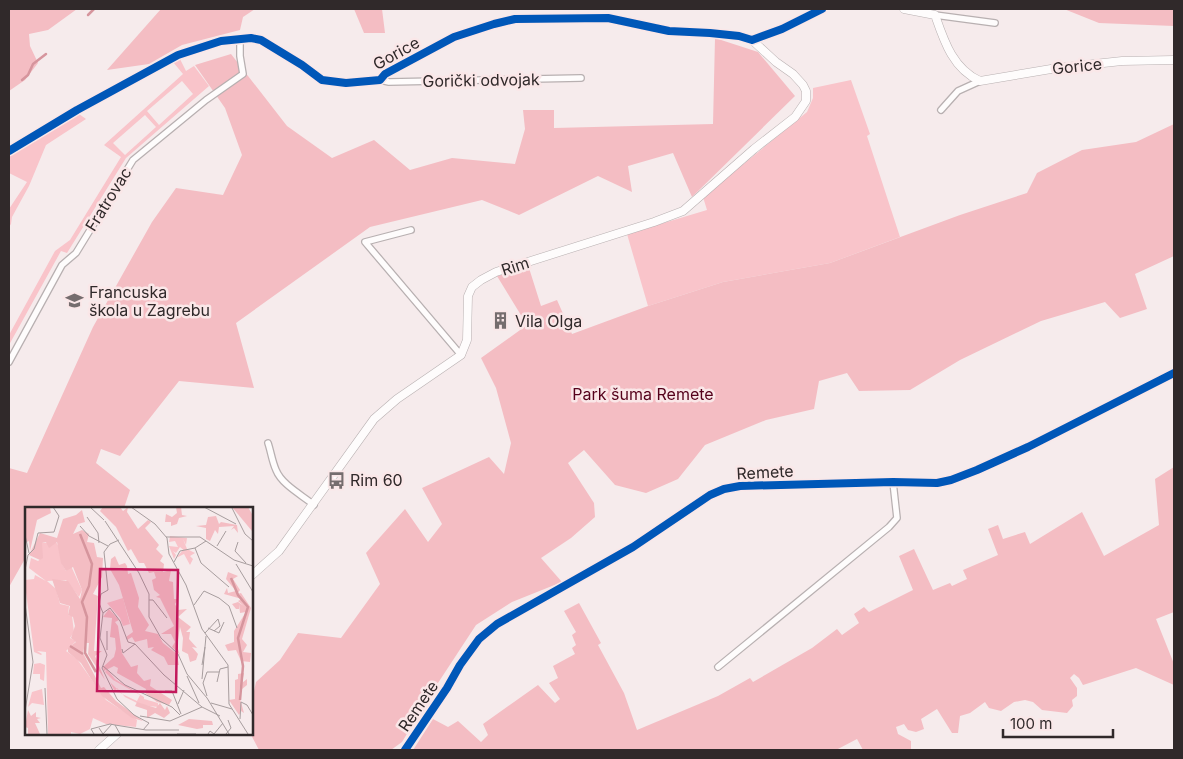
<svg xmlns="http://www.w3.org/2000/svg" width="1183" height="759" viewBox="0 0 1183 759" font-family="Inter,sans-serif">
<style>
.green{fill:#f9c4ca;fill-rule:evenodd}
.forest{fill:#f4bdc3}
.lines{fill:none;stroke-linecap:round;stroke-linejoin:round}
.stream{stroke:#d6959d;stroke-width:2.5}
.minor-casing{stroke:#b8b0b1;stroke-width:8}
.tertiary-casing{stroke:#b8b0b1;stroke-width:9}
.minor{stroke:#fefcfc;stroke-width:5.5}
.tertiary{stroke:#fefcfc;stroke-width:8}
.cycleway-casing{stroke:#fae7e8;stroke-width:11}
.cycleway{stroke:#0057b8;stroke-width:8}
.labels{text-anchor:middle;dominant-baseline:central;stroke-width:5;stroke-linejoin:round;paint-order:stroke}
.street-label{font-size:16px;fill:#30292a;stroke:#fae7e8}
.poi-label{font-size:16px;fill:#30292a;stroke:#fae7e8;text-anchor:start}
.park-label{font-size:16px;fill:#55011b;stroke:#fae7e8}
.inset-river{fill:none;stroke:#d6959d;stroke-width:2.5}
.inset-road{fill:none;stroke:#a79d9e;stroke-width:1}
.view{fill:#c2185b;fill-opacity:0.15;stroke:#c2185b;stroke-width:2.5}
.inset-edge{fill:none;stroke:#30292a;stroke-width:2.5}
</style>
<rect width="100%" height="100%" fill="#f6ebec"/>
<g class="green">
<path d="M180 59 186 71 194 66 209 86 126 158 121 166 67 253 61 251 9 345V335L55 251 70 240 121 157 104 145 183 74 173 62ZM182 81 193 94 159 125 147 111ZM145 115 156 127 125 155 113 143Z"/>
<path d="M851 80 870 134 867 136 900 237 830 263 723 282 648 306 627 234 707 210 703 197 807 112 813 98V88Z"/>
<path d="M79 114 86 119 46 145 29 186 12 217 11 224 9 227V209L27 182 9 173V156Z"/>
</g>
<g class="forest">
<path d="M9 9H77L48 30 29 34 30 46 38 63 25 80 9 91Z"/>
<path d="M161 9H255L243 17 240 30 182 45 149 64 107 70Z"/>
<path d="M354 9H382L385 33H364Z"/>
<path d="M1064 9H1174V26L1099 23Z"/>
<path d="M715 38 758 52 795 96 692 197 673 153 628 166 632 192 598 176 519 215 482 200 370 227 236 323 254 388 179 381 120 456 101 449 96 463 130 490 124 508H26V557L9 587V468L27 473 93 327 152 222 176 188 223 195 242 155 225 108 195 65 231 54 287 126 332 158 374 140 410 170 452 158 515 164 525 129 523 110H554V128L713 124Z"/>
<path d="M1174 124V256L1135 274 1147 309 1120 318 1105 302 1041 321 960 360 910 390 859 391 847 373 819 381 814 409 766 420 705 445 678 479 646 493 615 485 584 450 568 463 594 503 595 517 571 538 541 558 562 582 512 602 476 625 438 683 402 742 391 750H259L250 733H251V705L256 682 280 660 298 633 341 638 380 584 366 553 405 509 428 542 442 524 422 488 489 457 504 474 511 443 496 388 481 358 527 325 497 276 529 268 541 306 557 300 572 334 648 306 723 282 830 263 960 215 1027 193 1037 173 1082 150 1136 142Z"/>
<path d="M1174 467V612L1156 619 1174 664V685L1136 668 1083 685 1079 678 1074 674 1070 678 1077 688V696L1072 700 1073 706 1067 713 1042 710 1033 702 1025 700 1014 702 1001 711 989 708 985 702 970 713 960 716 958 733H952L937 709 921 719 924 729 916 732 908 730 904 724 896 727 898 734 911 741V750H863L857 739 836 750H413L433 719 448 727 458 721 481 742 488 735 483 724 538 685 555 703 560 699 549 683 558 678 553 666 575 654 572 648 576 645 572 635 576 632 564 611 579 603 601 643 598 645 624 693 637 730 718 696 750 678 753 682 812 648 837 629 842 635 859 623 854 614 864 607 869 612 913 590 899 556 914 549 933 590 950 583 952 586 967 579 963 570 998 555 988 529 998 525 1003 539 1025 532 1030 544 1082 512 1104 556 1159 525 1155 479Z"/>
</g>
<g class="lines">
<g class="stream">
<path d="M88 15 94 9"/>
<path d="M22 80 28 75 33 64 46 54"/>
</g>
<defs>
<g id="minor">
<path d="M935 15 995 23"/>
<path d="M380 80 389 82 581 78"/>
<path d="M941 110 958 91 980 81"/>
<path d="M9 151 77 110 178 55 221 41 251 38 261 40 302 65 322 80 346 83 380 80 385 74 454 37 494 24 515 19 608 18 669 31 710 33 739 36 752 40"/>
<path d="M411 230 365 242 461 355"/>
<path d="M9 362 62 265 76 253 133 160 206 100 243 74 240 56V39"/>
<path d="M268 443C271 452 272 461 276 470 282 485 302 495 314 505"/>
<path d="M718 667 889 527 897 518 893 482"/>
</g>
<g id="tertiary">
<path d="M904 9 935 15C944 41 953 69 980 81L1057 68 1122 61 1174 60"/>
<path d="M251 576 279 551 374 419 397 399 461 355 467 340 468 296 472 287 481 280 496 272 654 222 683 211 754 149 795 117 806 101V91L803 85 793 74 776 62 752 40 782 29 822 9"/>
<path d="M99 750 118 733"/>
<path d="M405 750 447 688 460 665 479 639 497 624 633 547 710 495 724 489 740 486 893 482 937 483 951 480 977 470 1028 447 1174 373"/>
</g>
</defs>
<use href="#minor" class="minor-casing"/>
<use href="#tertiary" class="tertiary-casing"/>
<use href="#minor" class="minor"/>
<use href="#tertiary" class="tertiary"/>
<defs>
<g id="cycleway">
<path d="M9 151 77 110 178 55 221 41 251 38 261 40 302 65 322 80 346 83 380 80 385 74 454 37 494 24 515 19 608 18 669 31 710 33 739 36 752 40 782 29 822 9"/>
<path d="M405 750 447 688 460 665 479 639 497 624 633 547 710 495 724 489 740 486 893 482 937 483 951 480 977 470 1028 447 1174 373"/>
</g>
</defs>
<use href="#cycleway" class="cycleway-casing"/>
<use href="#cycleway" class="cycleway"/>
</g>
<defs>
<symbol id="school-bare" viewBox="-9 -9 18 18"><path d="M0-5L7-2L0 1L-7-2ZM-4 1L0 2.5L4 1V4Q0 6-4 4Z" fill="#756d6e" stroke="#fae7e8" stroke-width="2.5" paint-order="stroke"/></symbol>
<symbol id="building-bare" viewBox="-9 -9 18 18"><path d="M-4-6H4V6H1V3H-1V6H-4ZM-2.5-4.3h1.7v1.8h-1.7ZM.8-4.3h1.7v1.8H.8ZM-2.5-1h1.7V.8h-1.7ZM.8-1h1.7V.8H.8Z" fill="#756d6e" stroke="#fae7e8" stroke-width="2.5" paint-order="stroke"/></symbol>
<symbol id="bus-bare" viewBox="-9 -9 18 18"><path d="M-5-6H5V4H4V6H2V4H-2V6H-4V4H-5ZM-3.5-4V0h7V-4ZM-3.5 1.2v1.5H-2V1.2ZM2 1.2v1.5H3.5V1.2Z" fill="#756d6e" stroke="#fae7e8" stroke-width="2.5" paint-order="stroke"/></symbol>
</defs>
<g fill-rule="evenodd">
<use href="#school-bare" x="62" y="288" width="25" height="25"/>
<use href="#building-bare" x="488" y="308" width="25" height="25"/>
<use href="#bus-bare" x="324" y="468" width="25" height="25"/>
</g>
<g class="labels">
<g class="street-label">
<text transform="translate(396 53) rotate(-29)">Gorice</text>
<text transform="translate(1077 66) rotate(-6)">Gorice</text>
<text transform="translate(481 80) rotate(-1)">Gorički odvojak</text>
<text transform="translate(108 199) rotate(-58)">Fratrovac</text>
<text transform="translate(515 266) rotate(-18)">Rim</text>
<text transform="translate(765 472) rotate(-3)">Remete</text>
<text transform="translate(418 706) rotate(-56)">Remete</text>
</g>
<g class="poi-label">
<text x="89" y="292">Francuska<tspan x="89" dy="18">škola u Zagrebu</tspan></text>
<text x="515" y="321">Vila Olga</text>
<text x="350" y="480">Rim 60</text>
</g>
<g class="park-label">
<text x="643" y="394">Park šuma Remete</text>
</g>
</g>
<g transform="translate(25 507)">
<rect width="228" height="228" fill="#f6ebec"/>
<path d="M145 29 162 31 161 38 158 32 162 42 170 46 165 49 168 52 165 58 159 47 151 51 158 43 161 45 155 40 151 46 148 44 151 48 149 52 144 39 153 40 150 34 144 35ZM31 35 37 46V57L41 64 46 59 57 83 54 90 41 73 22 74 31 82 35 97 44 99 43 108 47 109 49 125 45 131 51 134 41 144 52 152 81 193 112 213 111 220 81 217 68 211 65 222 55 227 46 225V227H23L21 145 12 144 17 147 16 148 9 145 0 78V73L9 72 10 68 21 74 4 61 6 51 13 54 17 51V36ZM98 91 105 117 98 119 95 111 82 96ZM15 156 20 158 19 174 15 172V167H8L9 157ZM82 162 90 172 119 190V192L133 196V200L116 198 100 190 92 181 90 185 85 175 97 187 112 194 115 188 88 173 80 165ZM17 182 19 198 7 196 3 200 7 185Z" fill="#f9c4ca"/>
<path d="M0 0H25L26 6 12 13 5 44 4 34 0 36ZM78 0H95L98 4 103 0 102 5 113 22 123 13 126 15 120 21 134 38 131 42 138 49 135 54 139 57 138 65 146 63 144 74 148 75 149 92H153L150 97 153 103 162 102 153 110 166 120 161 125H165L164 132 172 141 167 140 173 147 171 153 165 155 163 147 157 144 158 131 155 120 152 139 155 148 147 140 150 135 146 127H136L149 119 135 91 131 90 135 88 129 83 127 73 131 71 129 65 124 66 119 56H114L106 42 103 44 91 20 75 4ZM151 0H156L157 8 162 9 154 11 152 17 146 19V15H140L141 7 147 10 152 6ZM207 0H223L227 7V24ZM57 3 60 15 53 17 48 27 57 23 64 27 62 35 69 36 72 50 78 51 77 70 68 87 73 89 69 144H77L70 149 80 173 63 147 64 136H60L58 146 76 181 79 180 91 194 118 214 107 211 77 189 56 156 43 145V141L51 135 46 131 50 119 48 110 43 108 45 99 35 96 27 72 43 74 55 92 57 83 48 60 41 64 36 56 32 35 24 41 21 35 17 36 18 51 15 53 4 48 15 26 32 31 38 12 51 8ZM191 9 194 17 196 15 212 18 213 26 209 21 206 23 209 19 194 20 193 27 190 23 185 34 181 32V21L171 19 181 18 183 10ZM90 49 94 58 100 56 102 59 103 67 106 66 114 91 113 100 124 118 120 124 133 127 138 136 152 147 154 158H143L139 150 126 143 129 140 123 141 122 132 110 135 107 130 102 133 101 130 108 125 94 78 85 62 86 52ZM203 65 213 69 208 72 215 83 212 87 216 86 226 101 217 132 222 138 218 145 226 146 225 155 216 154 211 143 203 144 200 138 209 135V124L221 105 215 106 214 97V102H211L207 97 213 95 219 99 213 94 217 92 199 87 202 81 203 86 211 84 201 72ZM84 102 94 113 90 115 93 119 97 146 106 160 113 158 112 166 119 174 126 172 125 179 147 193 144 198 132 195 120 186 121 182 92 166 93 161 89 159 79 164 78 160 89 150 91 142 90 131 85 130 87 111 78 110ZM219 166 217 176 222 172V178L217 182 215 179 214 188 219 206 216 204 214 208 204 193 210 192V173L213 172V167ZM112 195 131 201 135 196 140 203 142 199 145 206 139 211 130 206 122 211V203L110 199ZM3 203 6 209 11 205V210L16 211 12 212 15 216H10L15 227H3V221L0 220ZM164 212 187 214 188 218H178V221L172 222 153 218Z" fill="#f4bdc3"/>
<path class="inset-river" d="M55 27 67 57 64 79 57 95 62 110 60 146 71 165M206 71 213 88 223 100 213 131 218 159 215 193M45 139 58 147"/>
<path class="inset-road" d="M65 0 79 13M106 0 130 17 142 31 144 47 161 78 177 122 203 158 204 197 223 227M179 0 211 17M207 1 220 27 228 34M62 10 73 26 74 36M80 14 114 66 124 87V110L136 131 153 147 162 167 182 191 204 227M55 19 64 29 83 39M0 28 4 46M141 30H175L209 53 228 59M94 33 85 37 79 45 83 83 76 87 74 96 78 106 75 131 82 148 77 161 92 192 109 208 124 216 118 223M213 35 210 44 221 56M192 39 201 24M170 41 176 56 204 80M149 55 155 44 170 41 181 34M211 57 228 85M0 63 3 48 9 42 13 26 29 25 34 9 28 0M124 93H128L142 111M0 97 8 155 0 204M169 98 179 84 194 91 204 99 212 121M78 106 85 101 95 114 103 135 110 137 139 168 177 200 195 209M183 121 194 126 199 115M82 124V143M180 126 193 112 195 119 189 124M97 142 98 146 110 137M177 158 180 140M78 159 100 178 147 200 155 208M162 169 174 196M177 172 181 129M192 175 195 162 203 160M20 181 22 227M140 184H147L156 207M182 189 178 176 182 165H194M186 196 207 202M153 197 159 183M115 209 145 214 177 200M215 212 216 195 222 198 228 208M90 218 121 223H154M74 221 78 227 87 217M69 227 66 222 85 217 90 218 95 227M152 227H171M183 227 185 224 189 227 198 216M201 227 206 221 203 213"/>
<path class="view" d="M75 62 153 63 151 185 72 184Z"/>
<rect width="228" height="228" class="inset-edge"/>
</g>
<rect width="1183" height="759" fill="none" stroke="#30292a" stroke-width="20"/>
<path d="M1003 729v8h110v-8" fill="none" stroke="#30292a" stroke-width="2.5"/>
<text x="1010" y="729" font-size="15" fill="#30292a" stroke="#fae7e8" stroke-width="4" paint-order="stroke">100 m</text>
</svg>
